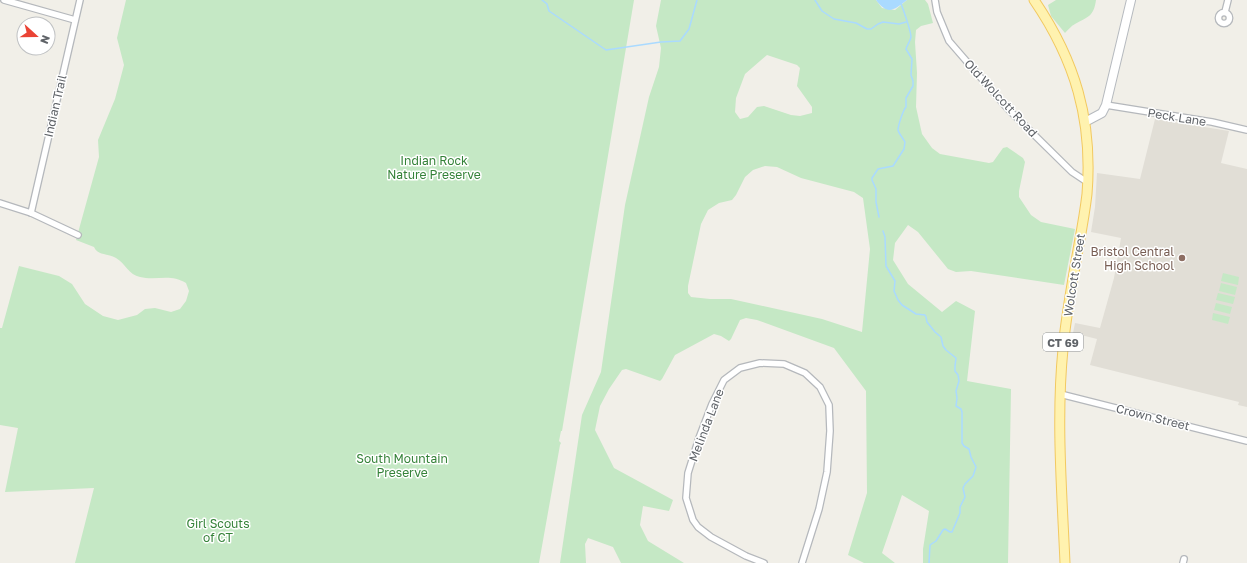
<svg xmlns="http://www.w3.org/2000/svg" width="1247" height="563" viewBox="0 0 1247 563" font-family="'Golos Text',sans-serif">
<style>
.education{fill:#e1ded6}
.green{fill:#c5e8c5;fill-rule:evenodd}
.water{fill:#aadaff}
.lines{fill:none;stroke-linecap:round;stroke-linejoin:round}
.stream{stroke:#aadaff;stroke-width:1.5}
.minor-casing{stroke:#b5b8bc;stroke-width:8}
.secondary-casing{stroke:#b6babf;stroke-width:10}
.primary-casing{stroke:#f2c960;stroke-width:11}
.minor{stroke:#fff;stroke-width:5.5}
.secondary{stroke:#fff;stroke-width:8}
.primary{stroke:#fff2af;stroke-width:9}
.education-dot{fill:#8d6e63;stroke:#fff;stroke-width:1.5}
.labels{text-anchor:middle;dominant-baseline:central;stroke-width:3;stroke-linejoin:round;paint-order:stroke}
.shield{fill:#fff;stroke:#8f9295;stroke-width:1}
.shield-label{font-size:11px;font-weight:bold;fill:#5f6368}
.street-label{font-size:12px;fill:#5f6368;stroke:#fff}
.park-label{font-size:12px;fill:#348238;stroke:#fff}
.education-label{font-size:12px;fill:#785e54;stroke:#fff;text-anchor:end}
</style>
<rect width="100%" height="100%" fill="#f1efe8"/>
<path class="education" d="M1155 119 1229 131 1221 163 1247 169V407L1238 405 1239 402 1090 365 1097 339 1073 333 1075 323 1100 328 1114 278 1121 238 1091 232 1095 207 1097 173 1140 179Z"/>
<g class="green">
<path d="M126 0H634L562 431H561L559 441 561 443 560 445 539 563H75L94 488 5 492 18 428 0 425V328H2L19 266 59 276 72 284 85 304 103 316 118 320 137 315 145 309 155 308 171 312 180 309 186 301 189 291 186 283C170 273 157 281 140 277 129 275 125 263 116 258 108 253 98 256 94 247L76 240 99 157 98 140 115 99 124 65 117 38Z"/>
<path d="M661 0H876L882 8 895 10 907 0H925L928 4 933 23 921 26 916 30 915 42 917 73 916 107 922 134 932 148 940 154 989 163 993 162 1003 148 1007 147 1023 158 1025 162 1019 191V197L1031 215 1041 222 1075 229 1064 285 971 271 956 272 948 269 918 232 908 225 895 243 893 260 908 284 942 312 956 301 975 311 967 381 1011 389 1008 563H923V549L929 511 902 495 882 553 895 563H864L848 555 867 493 866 391 834 348 757 320 746 318 740 320 731 339 729 341 721 336 714 334 675 355 662 379 660 381 626 369 622 370 609 389 600 406 595 430 614 468 673 500 669 511 643 506 640 525 648 541 684 563H621L613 547 588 538 585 544 586 563H560L582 415 601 372 625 205 649 97 659 67 661 48 656 26ZM767 55 797 65 800 68 797 86 812 107V113L800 116 791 115 764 106 757 107 748 117 740 119 735 112 736 98 745 74ZM765 166 777 167 801 178 854 192 863 198 870 249 862 332 822 319 731 299H710L691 297 688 293V286L701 224 708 210 719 203 732 200 736 195 745 177 753 170Z"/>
<path d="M1056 0H1096C1094 16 1088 17 1075 24 1071 26 1068 30 1065 33L1051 16 1048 5Z"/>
<path d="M1223 273 1239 277 1238 285 1221 281Z"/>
<path d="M1221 283 1237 287 1235 295 1219 291Z"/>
<path d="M1218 293 1235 297 1233 304 1216 300Z"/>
<path d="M1216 303 1232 307 1230 314 1214 310Z"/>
<path d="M1213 313 1230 317 1228 324 1212 320Z"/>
</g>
<path class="water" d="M876 0H907C894 10 888 16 876 0Z"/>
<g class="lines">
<g class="stream">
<path d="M542 0 547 4 549 11 606 50 661 42 680 41 689 29 697 0"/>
<path d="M815 0 822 11 834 19 856 23 867 29H871L878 24 883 22 899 24 906 22"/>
<path d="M879 217 876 202V189L872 180V178L878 169 893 166 904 149 905 142C903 138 899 134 898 130 898 126 903 110 906 107V98L913 86V81L911 75 912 59 906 49C907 45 910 42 911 37 911 32 902 4 899 0"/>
<path d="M883 231 885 237 886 266 895 281 894 291 898 300 902 305 916 314 925 315 926 317 927 322 935 332 941 337 943 346 946 350 956 358 955 366V371L958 375 959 381 956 391 957 398 956 406 961 409 962 412V443L964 446 969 449 971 457 976 467 973 476 965 484 963 488 965 497 960 507V513L952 532H950L945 529 943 530 936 541 930 545 929 563"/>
</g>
<defs>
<g id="minor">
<path d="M4 0 75 20"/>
<path d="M935 0 937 12 949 41 1007 108 1072 172 1087 182"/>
<path d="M1225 12 1228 0"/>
<circle cx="1224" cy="18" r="5.5"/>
<path d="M1106 105 1212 122 1247 130"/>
<path d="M0 203 31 213 78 235"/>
<path d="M31 213 80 0"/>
<path d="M1060 394 1247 441"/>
<path d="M764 563 746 556 711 537 698 527 693 520 686 498 688 473 699 438 712 404 724 380 740 368 760 363 784 364 805 373 820 387 829 405 830 431 827 472 819 509 802 563"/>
<path d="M1183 563 1184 559"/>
</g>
<path id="secondary" d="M1085 122 1102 113 1106 105 1131 0"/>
<path id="primary" d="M1034 0C1075 60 1093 120 1087 194 1085 211 1082 228 1079 244 1073 279 1066 314 1063 349 1056 419 1062 493 1065 563"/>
</defs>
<use href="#minor" class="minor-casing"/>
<use href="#secondary" class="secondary-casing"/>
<use href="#primary" class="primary-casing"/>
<use href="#minor" class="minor"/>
<use href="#secondary" class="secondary"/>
<use href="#primary" class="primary"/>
</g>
<circle class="education-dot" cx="1182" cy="258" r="4"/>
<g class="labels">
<rect class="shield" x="1043" y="333" width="40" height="18" rx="3"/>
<g class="shield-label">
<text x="1063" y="342">CT 69</text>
</g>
<g class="street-label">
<text transform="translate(1001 98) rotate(47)">Old Wolcott Road</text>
<text transform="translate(55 106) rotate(-77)">Indian Trail</text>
<text transform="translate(1177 117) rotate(9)">Peck Lane</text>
<text transform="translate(1074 275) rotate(-81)">Wolcott Street</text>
<text transform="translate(1153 417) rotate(14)">Crown Street</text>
<text transform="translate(706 425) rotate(-69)">Melinda Lane</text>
</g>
<g class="park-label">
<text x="434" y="160">Indian Rock<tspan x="434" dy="14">Nature Preserve</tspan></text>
<text x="402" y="458">South Mountain<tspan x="402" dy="14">Preserve</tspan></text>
<text x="218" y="523">Girl Scouts<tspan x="218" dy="14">of CT</tspan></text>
</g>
<g class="education-label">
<text x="1174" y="251">Bristol Central<tspan x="1174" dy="14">High School</tspan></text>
</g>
</g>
<g transform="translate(36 36) rotate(111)"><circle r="19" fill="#ffffff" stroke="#bfc1c3"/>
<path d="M0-3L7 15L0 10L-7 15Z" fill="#ea4335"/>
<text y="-6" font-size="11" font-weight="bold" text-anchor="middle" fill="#5f6368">N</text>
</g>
</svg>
